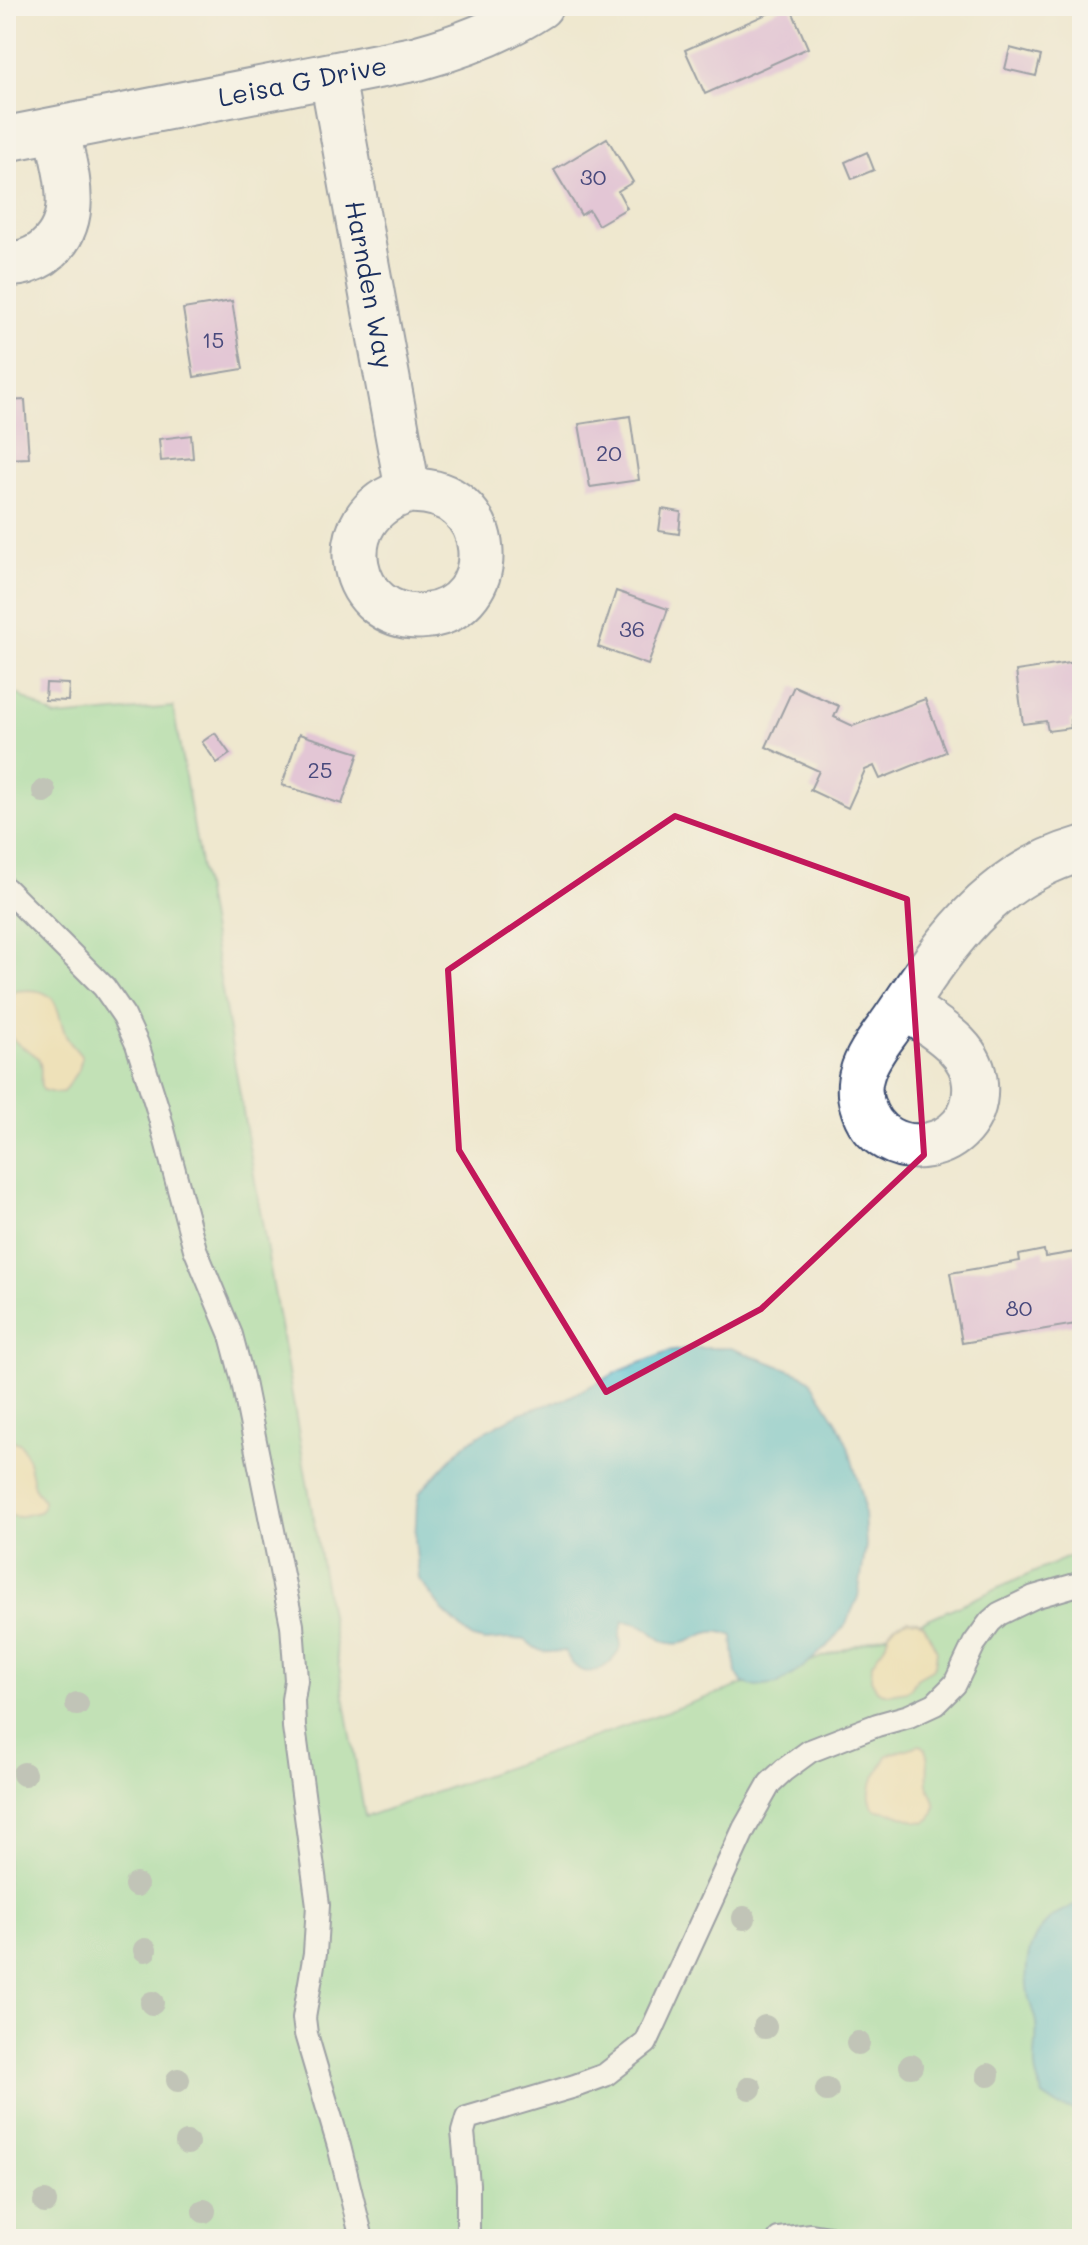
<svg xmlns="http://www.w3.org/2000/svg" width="1088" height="2245" viewBox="0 0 1088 2245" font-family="Mali,sans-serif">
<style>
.green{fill:#8cda98;stroke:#54847b;stroke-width:2}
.sand{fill:#eeda9e;stroke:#84847e;stroke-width:2}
.water{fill:#53bece;stroke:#377696;stroke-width:2}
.building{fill:#d49ddb}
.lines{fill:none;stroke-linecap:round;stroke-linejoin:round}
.lane-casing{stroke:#3b4b6f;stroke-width:26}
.street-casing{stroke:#3b4b6f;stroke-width:48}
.lane{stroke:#fff;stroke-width:22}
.street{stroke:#fff;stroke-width:44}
.tree{fill:#8a9a99}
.marked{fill:none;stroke:#c2185b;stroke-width:6;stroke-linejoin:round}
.labels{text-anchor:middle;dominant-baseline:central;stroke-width:6;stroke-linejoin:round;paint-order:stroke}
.number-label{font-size:22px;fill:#494a7d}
.street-label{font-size:26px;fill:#1b2f5e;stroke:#f7f3e8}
</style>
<rect width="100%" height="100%" fill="#f7f3e8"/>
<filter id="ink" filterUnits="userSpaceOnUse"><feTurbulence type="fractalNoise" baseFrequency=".0125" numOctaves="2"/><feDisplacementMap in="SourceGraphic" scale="16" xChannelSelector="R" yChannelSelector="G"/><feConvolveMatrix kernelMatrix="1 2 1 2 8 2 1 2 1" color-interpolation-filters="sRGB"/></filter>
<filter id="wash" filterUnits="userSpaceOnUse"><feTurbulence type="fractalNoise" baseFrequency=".006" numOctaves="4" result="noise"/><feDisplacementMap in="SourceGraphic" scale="32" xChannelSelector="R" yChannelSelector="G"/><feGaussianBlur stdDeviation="1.8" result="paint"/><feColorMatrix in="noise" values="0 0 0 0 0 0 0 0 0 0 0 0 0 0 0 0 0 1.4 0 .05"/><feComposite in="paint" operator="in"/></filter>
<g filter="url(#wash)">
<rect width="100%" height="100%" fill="#efe8cf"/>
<path class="green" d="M6 687 56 717 173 707 365 1817 917 1624 1082 1551V2239H6Z"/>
<g class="sand">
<path d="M29 990C61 991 56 1012 66 1036 70 1044 77 1050 82 1057L79 1069 63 1092 54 1093 42 1090C38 1080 44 1067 38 1058 34 1053 27 1050 22 1047 2 1033 6 1023 6 1001L16 991Z"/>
<path d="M12 1440 21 1444 27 1457 34 1487 43 1500V1508L39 1512 17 1517 6 1515V1441Z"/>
<path d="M908 1620 917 1621 924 1625 937 1651 935 1665 932 1669 918 1677 911 1688 907 1691 888 1694 881 1692 877 1690 871 1679 872 1663 885 1645 889 1632 895 1625Z"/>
<path d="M919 1745 923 1746C931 1758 926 1770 928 1784 929 1792 937 1799 935 1808 931 1834 906 1816 893 1813 886 1811 880 1811 874 1809 862 1788 878 1775 887 1756L890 1754Z"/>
</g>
<g class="water">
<path d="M693 1348H731L801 1374 811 1381 837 1422 848 1446 863 1498 866 1545 858 1597 846 1624 833 1641 801 1669 778 1684 756 1687 743 1683 736 1673 733 1636C702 1622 696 1648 670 1643 660 1642 656 1635 648 1629 641 1624 632 1622 623 1621L620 1635 621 1648C606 1673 579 1684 565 1651 547 1653 539 1654 526 1640L512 1639 485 1641 472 1638 443 1611 419 1579 415 1540 417 1503 420 1492 464 1445 486 1431 520 1413 565 1399 620 1371 668 1352Z"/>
<path d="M1082 1903V2112L1058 2106 1043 2096C1040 2087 1035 2077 1035 2067 1034 2052 1038 2038 1036 2023 1035 2015 1031 2007 1029 1999 1020 1954 1035 1916 1082 1903Z"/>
</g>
<g id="blocks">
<g class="building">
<path d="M785 6H790L808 48 705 94 685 50Z"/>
<path d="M1010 48 1041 56 1036 76 1005 69Z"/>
<path d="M607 138 633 182 618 191 627 208 598 225 589 210 581 215 554 170Z"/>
<path d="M867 152 874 170 852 179 845 162Z"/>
<path d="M232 301 243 369 194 377 183 309Z"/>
<path d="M25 400 29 458 6 459V401Z"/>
<path d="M630 416 639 480 590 487 579 424Z"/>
<path d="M191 435 193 458 161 461 159 439Z"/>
<path d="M662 509 681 512 679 534 659 531Z"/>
<path d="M616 591 668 609 648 665 598 647Z"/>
<path d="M1082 661V718L1070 720 1071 728 1048 731 1046 721 1023 724 1016 671Z"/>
<path d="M46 683 69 684 68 701 45 700Z"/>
<path d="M794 686 839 706 834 717 853 726 925 699 946 752 880 779 874 766 865 770 848 808 810 790 819 771 766 747Z"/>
<path d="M215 733 230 754 217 763 202 742Z"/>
<path d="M299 734 359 753 342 804 282 785Z"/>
<path d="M1044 1250 1045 1257 1075 1252 1082 1291V1323L962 1343 950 1273 1020 1261 1019 1255Z"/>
</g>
</g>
</g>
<g filter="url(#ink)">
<use href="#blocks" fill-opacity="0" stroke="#3b4b6f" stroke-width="2"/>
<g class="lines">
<defs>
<g id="lane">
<path d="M6 889 104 987 124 1016 137 1044 157 1107 195 1249 231 1335 242 1377 292 1625 296 1680 293 1700 294 1727 318 1905 315 1953 304 2018 306 2034 339 2146 362 2239"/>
<path d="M468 2239V2184L463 2132 467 2118 575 2086 605 2075 646 2043 744 1829 770 1783 784 1770 810 1751 877 1725 909 1716 935 1704 955 1684 974 1644 990 1622 999 1614 1034 1597 1082 1583"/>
<path d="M779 2239 811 2235 836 2239"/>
</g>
<g id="street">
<path id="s1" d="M332 76 408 491C324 515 349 624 425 616 504 608 499 486 408 491"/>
<path id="s2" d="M6 139 418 58C462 46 502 31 540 6"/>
<path d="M6 264C19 265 31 261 42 254 85 223 65 173 57 130"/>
<path d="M904 1006C931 1026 973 1046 975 1084 980 1154 880 1171 862 1104 859 1095 859 1083 862 1074 867 1055 882 1038 893 1022 924 977 953 929 996 894 1021 873 1051 858 1082 849"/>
</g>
</defs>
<use href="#lane" class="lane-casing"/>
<use href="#street" class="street-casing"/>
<use href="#lane" class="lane"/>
<use href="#street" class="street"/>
</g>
<g class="tree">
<circle cx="44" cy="791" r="12"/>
<circle cx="77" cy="1704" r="12"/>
<circle cx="24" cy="1774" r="12"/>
<circle cx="136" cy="1885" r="12"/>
<circle cx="744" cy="1918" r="12"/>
<circle cx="145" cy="1950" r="12"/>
<circle cx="152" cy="2003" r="12"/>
<circle cx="765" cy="2027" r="12"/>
<circle cx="858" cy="2043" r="12"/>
<circle cx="911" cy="2066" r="12"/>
<circle cx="988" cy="2075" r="12"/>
<circle cx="178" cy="2080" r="12"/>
<circle cx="750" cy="2088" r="12"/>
<circle cx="827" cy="2090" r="12"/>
<circle cx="187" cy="2143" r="12"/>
<circle cx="45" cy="2202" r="12"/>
<circle cx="204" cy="2211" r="12"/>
</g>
</g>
<path d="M0 0H1088V2245H0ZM675 816 907 899 924 1155 761 1309 606 1392 459 1150 448 970Z" fill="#efe8cf" fill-opacity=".55" fill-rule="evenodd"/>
<path class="marked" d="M675 816 907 899 924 1155 761 1309 606 1392 459 1150 448 970Z"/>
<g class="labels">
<g class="number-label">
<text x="593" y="176">30</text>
<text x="213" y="339">15</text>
<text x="609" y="452">20</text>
<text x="632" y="628">36</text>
<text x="320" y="769">25</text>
<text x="1019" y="1307">80</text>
</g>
<g class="street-label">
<text stroke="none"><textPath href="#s2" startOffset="302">Leisa G Drive</textPath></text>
<text stroke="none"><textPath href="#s1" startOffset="212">Harnden Way</textPath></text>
</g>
</g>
<rect width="1088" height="2245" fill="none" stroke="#f7f3e8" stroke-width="32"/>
</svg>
